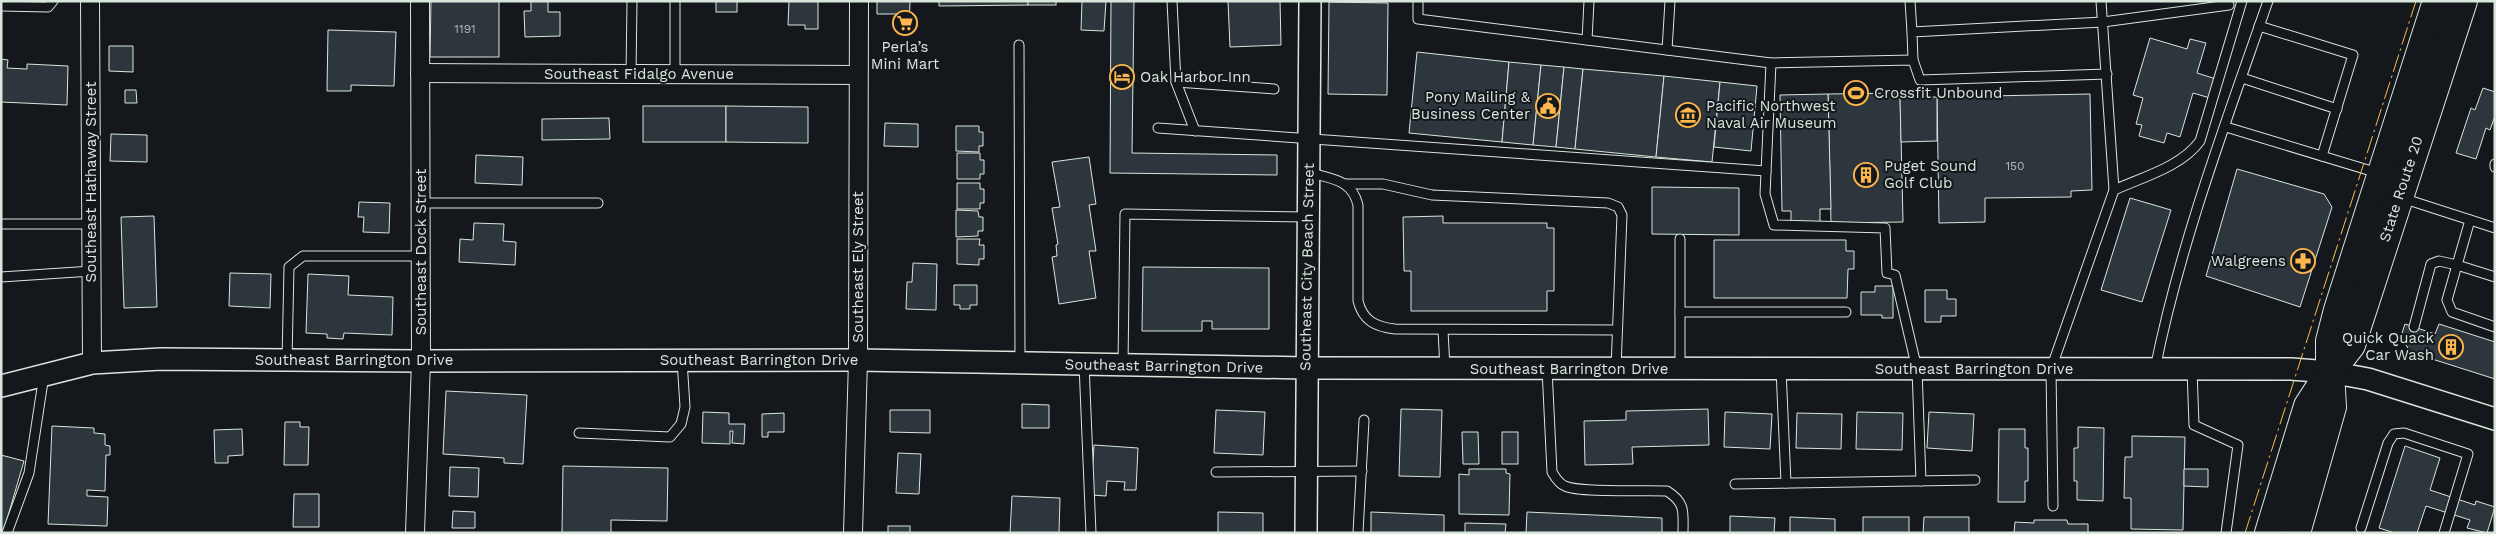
<svg xmlns="http://www.w3.org/2000/svg" width="2496" height="534" viewBox="0 0 2496 534" font-family="'Work Sans',sans-serif">
<style>
.building{fill:#2c363c;stroke:#d8e6dc}
.lines{fill:none;stroke-linecap:round;stroke-linejoin:round}
.service-casing{stroke:#d8e6dc;stroke-width:11}
.minor-casing{stroke:#d8e6dc;stroke-width:20}
.tertiary-casing{stroke:#d8e6dc;stroke-width:24}
.primary-casing{stroke:#d8e6dc;stroke-width:30}
.service{stroke:#14181c;stroke-width:9}
.minor{stroke:#14181c;stroke-width:18}
.tertiary{stroke:#14181c;stroke-width:21}
.primary{stroke:#14181c;stroke-width:28}
.power{stroke:#ffb74d;stroke-width:1;stroke-dasharray:18 4 2.5 4;stroke-linecap:butt}
.labels{text-anchor:middle;dominant-baseline:central;stroke-width:4;stroke-linejoin:round;paint-order:stroke}
.number-label{font-size:12px;fill:#adbab4}
.poi-label{font-size:15px;fill:#d8e6dc;stroke:#14181c;text-anchor:start}
.street-label{font-size:15px;fill:#d8e6dc;stroke:#14181c}
</style>
<rect width="100%" height="100%" fill="#14181c"/>
<g class="building">
<path d="M431 1H499V57H430Z"/>
<path d="M531 1H548V12H560V36L525 37 524 11H531Z"/>
<rect x="716" y="1" width="21" height="11"/>
<path d="M789 1H818V29H805V25H788Z"/>
<path d="M877 1H910L909 32H900V14H877Z"/>
<path d="M939 1H1028V5L939 6Z"/>
<rect x="1028" y="1" width="28" height="4"/>
<path d="M1082 1H1106L1104 31 1081 30Z"/>
<path d="M1111 1H1134L1132 153 1277 155V175L1110 173Z"/>
<path d="M1228 1H1280L1281 45 1230 47Z"/>
<path d="M1329 2 1388 3 1387 95 1328 94Z"/>
<path d="M328 30 396 32 394 86 351 85V91H327Z"/>
<path d="M2150 38 2187 49 2190 39 2206 43 2197 73 2216 79 2210 98 2193 93 2180 137 2167 133 2164 143 2139 136 2142 125 2136 124 2143 98 2133 95Z"/>
<path d="M109 46H133V72L109 71Z"/>
<path d="M1417 52 1509 62 1502 142 1409 133Z"/>
<path d="M1 59 8 60 7 68 27 69V64L68 66 67 105 1 102Z"/>
<path d="M1509 62 1541 65 1533 145 1502 142Z"/>
<path d="M1541 65 1564 67 1556 147 1533 145Z"/>
<path d="M1564 67 1583 69 1575 149 1556 147Z"/>
<path d="M1583 69 1664 76 1656 157 1575 149Z"/>
<path d="M1664 76 1720 82 1712 162 1656 157Z"/>
<path d="M1720 82 1757 86 1751 151 1714 147Z"/>
<path d="M2483 88 2495 92V116L2490 130 2486 128 2476 159 2456 153 2471 108 2475 110Z"/>
<path d="M125 90H136L137 103H125Z"/>
<path d="M1900 93 1903 222 1831 223 1828 94Z"/>
<path d="M1828 94 1831 209H1820V223H1791V211H1782L1780 95Z"/>
<path d="M2090 94 2092 190 2071 191V197L1985 198V222L1939 223 1937 97Z"/>
<path d="M1937 97V141L1901 142 1900 98Z"/>
<rect x="643" y="106" width="83" height="36"/>
<path d="M726 106 808 107V143L726 142Z"/>
<path d="M609 118 610 139 542 140V119Z"/>
<path d="M885 123 918 124V147L884 146Z"/>
<path d="M956 126H979V132H983V146H979V152L956 151Z"/>
<path d="M111 134 147 135V162L110 161Z"/>
<path d="M957 153H980V160H984V174H980V179H957Z"/>
<path d="M476 155 523 157 522 185 475 183Z"/>
<path d="M1089 157 1096 204 1089 205 1096 251H1089L1096 298 1059 304 1052 257 1057 256 1056 245 1058 244 1052 208 1060 207 1052 162Z"/>
<path d="M2237 169 2324 194 2332 207 2300 307 2206 276Z"/>
<path d="M957 183H980V189H984V203H980V209H957Z"/>
<path d="M1652 187 1739 188V235L1652 234Z"/>
<path d="M2130 198 2171 210 2142 302 2101 290Z"/>
<path d="M359 202 390 203 389 233 363 232 364 217H358Z"/>
<path d="M956 210 978 211 979 217H983V231H978V236L956 237Z"/>
<path d="M154 216 157 307 124 308 121 217Z"/>
<path d="M1443 216V223H1547V228H1554V291H1547V311H1411V271H1404L1403 217Z"/>
<path d="M474 223 504 224 503 241 516 242 515 265 459 262 460 239 473 240Z"/>
<path d="M957 239H980L979 245H984V259H979V265L957 264Z"/>
<path d="M1714 240H1846V251H1854V269H1848L1847 298H1714Z"/>
<path d="M913 263 937 264 936 310 906 309 907 282H912Z"/>
<path d="M1143 267 1269 268V329H1212V321H1202V331H1142Z"/>
<path d="M230 273 271 274 270 308 229 306Z"/>
<path d="M308 274 349 276 348 295 393 297 392 335 344 333 343 339 327 338V334L306 333Z"/>
<path d="M954 285H977V305H970V309H960V305H954Z"/>
<path d="M1875 286H1893V318H1882V315H1861V292H1875Z"/>
<path d="M1925 290H1947V299H1956V316H1941V322H1925Z"/>
<path d="M2405 324 2435 334 2439 324 2495 342V379L2410 352 2401 336Z"/>
<path d="M446 391 527 395 523 464 504 463V458L443 454Z"/>
<path d="M1022 404 1049 405V428H1022Z"/>
<path d="M1401 409 1442 410 1440 477 1399 476Z"/>
<path d="M1708 409 1709 445 1632 447 1633 464 1585 465 1584 421 1626 420V411Z"/>
<path d="M890 410H930V433L890 432Z"/>
<path d="M1216 410 1265 412 1263 455 1214 453Z"/>
<path d="M703 412 729 413V424H745L744 444 732 443 733 431H730V444L702 443Z"/>
<path d="M1725 412 1772 414 1770 449 1724 447Z"/>
<path d="M1857 412 1903 413 1902 450 1856 449Z"/>
<path d="M1929 412 1974 414 1972 451 1927 448Z"/>
<path d="M784 413V432H768V437H762V414Z"/>
<path d="M1797 413 1842 414 1841 449 1796 448Z"/>
<path d="M285 422H300V427H309L308 465H284Z"/>
<path d="M52 426 94 428V433L105 434V445L110 446V455H106L105 491 87 490V496L108 497 107 526 48 524Z"/>
<path d="M2078 427 2104 428 2103 501 2077 500V481H2074V448H2078Z"/>
<path d="M242 429 243 455 228 456V463H215L214 430Z"/>
<path d="M1999 429H2025V448H2028V481H2025V502H1998Z"/>
<path d="M1462 432H1478L1479 464H1463Z"/>
<rect x="1502" y="432" width="16" height="32"/>
<path d="M2132 436 2185 437 2183 530 2131 529V498H2124L2125 457H2132Z"/>
<path d="M1094 445 1138 448 1136 490H1124L1125 482 1107 481 1106 496 1091 495Z"/>
<path d="M2405 446 2440 458 2430 490 2475 505 2476 501 2495 507 2487 533 2467 528 2470 520 2426 506 2417 533H2395L2379 528Z"/>
<path d="M898 453 921 454 919 494 896 493Z"/>
<path d="M1 455 24 461 3 533H1Z"/>
<path d="M563 466 668 468 667 521 611 520V533H562Z"/>
<path d="M450 467 479 468 478 497 449 496Z"/>
<path d="M1469 469H1506V473L1510 474 1509 515 1459 514V474L1469 475Z"/>
<path d="M2184 469H2208V487L2184 486Z"/>
<path d="M294 494H319V527H293Z"/>
<path d="M1012 496 1060 498 1059 533H1010Z"/>
<path d="M453 511 475 512V528H452Z"/>
<path d="M1218 512 1263 513V533H1218Z"/>
<path d="M1371 512 1444 515V533H1371Z"/>
<path d="M1527 512 1662 518V533H1526Z"/>
<path d="M1730 516 1775 518 1774 533H1730Z"/>
<path d="M1790 517 1835 519V533H1790Z"/>
<rect x="1863" y="517" width="46" height="16"/>
<path d="M1924 517H1969V533H1923Z"/>
<path d="M2034 520H2067L2068 524H2088V533H2014L2015 522 2034 523Z"/>
<path d="M1465 523 1506 524 1505 533H1465Z"/>
<rect x="888" y="526" width="22" height="7"/>
</g>
<g class="lines">
<defs>
<g id="service">
<path d="M1172 1 1176 82 1195 131"/>
<path d="M1418 1V19L1771 63 1913 60 1920 80 2107 74"/>
<path d="M1910 1 1912 32"/>
<path d="M1 6 48 7 53 1"/>
<path d="M2259 26 2353 55 2322 156"/>
<path d="M1587 40 1589 1"/>
<path d="M1019 45 1020 363"/>
<path d="M1667 50 1670 1"/>
<path d="M1913 60 1912 32 2103 22 2229 5"/>
<path d="M1771 63 1765 194 1774 225 1885 228 1887 273 1895 275 1917 369 1921 481"/>
<path d="M631 74 632 1"/>
<path d="M675 74V1"/>
<path d="M2242 78 2337 109"/>
<path d="M1176 82 1274 89"/>
<path d="M2226 127 2378 173"/>
<path d="M1158 128 1766 171"/>
<path d="M2495 164V167"/>
<path d="M1308 172C1331 179 1352 179 1358 205V301C1363 321 1376 327 1395 329L1617 330"/>
<path d="M1345 184H1383L1432 195 1608 203 1618 207 1622 215 1616 368"/>
<path d="M2114 190C2143 177 2181 167 2200 141L2242 1"/>
<path d="M2402 198 2495 228"/>
<path d="M420 203H598"/>
<path d="M2470 220 2457 265 2495 277"/>
<path d="M1 224H91"/>
<path d="M1 277 92 271"/>
<path d="M1680 312H1846"/>
<path d="M2414 327 2431 264 2439 261 2457 265 2447 300 2452 312 2495 327"/>
<path d="M1443 330 1445 369"/>
<path d="M287 360 289 267 303 256H421"/>
<path d="M1084 364 1091 533"/>
<path d="M1123 365 1125 214 1307 217"/>
<path d="M1547 369 1552 472C1555 477 1559 484 1565 486 1579 493 1647 490 1667 491 1686 503 1683 512 1683 533"/>
<path d="M1680 369V239"/>
<path d="M1781 369 1786 483"/>
<path d="M2155 369C2180 244 2226 122 2268 1"/>
<path d="M2192 369 2194 425 2238 445 2226 533"/>
<path d="M579 433 670 437 681 424 685 407 682 360"/>
<path d="M1216 472 1362 471"/>
<path d="M1735 484 1975 480"/>
<path d="M2053 506 2051 369 2114 190 2101 1"/>
<path d="M2361 528 2388 443 2394 434 2404 433 2468 454 2444 533"/>
<path d="M7 533 29 473 44 375"/>
<path d="M1358 533 1364 420"/>
</g>
<g id="minor">
<path d="M90 1 92 363"/>
<path d="M420 73 858 75"/>
<path d="M415 533 421 361 420 1"/>
<path d="M853 533 858 360 859 1"/>
</g>
<g id="tertiary">
<path d="M1 386 92 363 161 359 421 361 858 360 1306 368 2291 369 2330 372 2368 379 2495 419"/>
<path d="M1306 533 1310 1"/>
</g>
<g id="primary">
<path d="M2269 533 2308 406 2330 372V341L2338 310 2437 1"/>
<path d="M2296 533 2332 407 2330 372 2351 345 2463 1"/>
</g>
</defs>
<use href="#service" class="service-casing"/>
<use href="#minor" class="minor-casing"/>
<use href="#tertiary" class="tertiary-casing"/>
<use href="#primary" class="primary-casing"/>
<use href="#service" class="service"/>
<use href="#minor" class="minor"/>
<use href="#tertiary" class="tertiary"/>
<use href="#primary" class="primary"/>
<path class="power" d="M2245 533 2416 1"/>
</g>
<defs>
<symbol id="supermarket-ring" viewBox="-11 -11 22 22"><circle r="9.5" fill="#14181c" stroke="#ffb74d" stroke-width="1.5"/><path d="M-6-5.5h2.5l.6 2H6L4.5 2H-2.5L-4.4-4H-6ZM-1.5 3.2a1.3 1.3 0 1 0 .1 0ZM3 3.2a1.3 1.3 0 1 0 .1 0Z" fill="#ffb74d"/></symbol>
<symbol id="hotel-ring" viewBox="-11 -11 22 22"><circle r="9.5" fill="#14181c" stroke="#ffb74d" stroke-width="1.5"/><path d="M-6-4.5h1.5V1H6V5H4.5V3h-9V5H-6ZM-4 0a1.8 1.8 0 1 1 3.6 0ZM.5 0V-2.5h3Q6-2.5 6 0Z" fill="#ffb74d"/></symbol>
<symbol id="stadium-ring" viewBox="-11 -11 22 22"><circle r="9.5" fill="#14181c" stroke="#ffb74d" stroke-width="1.5"/><path d="M0-5a6.5 5 0 1 0 0 10a6.5 5 0 1 0 0-10ZM-3.5-1.8h7v3.6h-7Z" fill="#ffb74d"/></symbol>
<symbol id="civic-ring" viewBox="-11 -11 22 22"><circle r="9.5" fill="#14181c" stroke="#ffb74d" stroke-width="1.5"/><path d="M-.6-6.5H3V-4.5H.6V-3L4-1V1h2V6H-6V1h2V-1L-.6-3ZM-1.2 2.5V6h2.4V2.5Z" fill="#ffb74d"/></symbol>
<symbol id="museum-ring" viewBox="-11 -11 22 22"><circle r="9.5" fill="#14181c" stroke="#ffb74d" stroke-width="1.5"/><path d="M0-6L6-3V-2H-6V-3ZM-5-1h2V3h-2ZM-1-1h2V3h-2ZM3-1h2V3H3ZM-6 4H6V6H-6Z" fill="#ffb74d"/></symbol>
<symbol id="building-ring" viewBox="-11 -11 22 22"><circle r="9.5" fill="#14181c" stroke="#ffb74d" stroke-width="1.5"/><path d="M-4-6H4V6H1V3H-1V6H-4ZM-2.5-4.3h1.7v1.8h-1.7ZM.8-4.3h1.7v1.8H.8ZM-2.5-1h1.7V.8h-1.7ZM.8-1h1.7V.8H.8Z" fill="#ffb74d"/></symbol>
<symbol id="pharmacy-ring" viewBox="-11 -11 22 22"><circle r="9.5" fill="#14181c" stroke="#ffb74d" stroke-width="1.5"/><path d="M-2-6h4v4h4v4h-4v4h-4v-4h-4v-4h4Z" fill="#ffb74d"/></symbol>
</defs>
<g fill-rule="evenodd">
<use href="#supermarket-ring" x="891" y="9" width="28" height="28"/>
<use href="#hotel-ring" x="1108" y="63" width="28" height="28"/>
<use href="#stadium-ring" x="1842" y="79" width="28" height="28"/>
<use href="#civic-ring" x="1534" y="92" width="28" height="28"/>
<use href="#museum-ring" x="1674" y="101" width="28" height="28"/>
<use href="#building-ring" x="1852" y="161" width="28" height="28"/>
<use href="#pharmacy-ring" x="2289" y="247" width="28" height="28"/>
<use href="#building-ring" x="2437" y="333" width="28" height="28"/>
</g>
<g class="labels">
<g class="number-label">
<text x="465" y="29">1191</text>
<text x="2015" y="166">150</text>
</g>
<g class="poi-label">
<text x="905" y="47" text-anchor="middle">Perla’s<tspan x="905" dy="17">Mini Mart</tspan></text>
<text x="1140" y="77">Oak Harbor Inn</text>
<text x="1874" y="93">Crossfit Unbound</text>
<text x="1530" y="97" text-anchor="end">Pony Mailing &amp;<tspan x="1530" dy="17">Business Center</tspan></text>
<text x="1706" y="106">Pacific Northwest<tspan x="1706" dy="17">Naval Air Museum</tspan></text>
<text x="1884" y="166">Puget Sound<tspan x="1884" dy="17">Golf Club</tspan></text>
<text x="2286" y="261" text-anchor="end">Walgreens</text>
<text x="2434" y="338" text-anchor="end">Quick Quack<tspan x="2434" dy="17">Car Wash</tspan></text>
</g>
<g class="street-label">
<text x="639" y="74">Southeast Fidalgo Avenue</text>
<text transform="translate(91 182) rotate(-90)">Southeast Hathaway Street</text>
<text transform="translate(2401 189) rotate(-72)">State Route 20</text>
<text transform="translate(421 252) rotate(-90)">Southeast Dock Street</text>
<text transform="translate(858 267) rotate(-90)">Southeast Ely Street</text>
<text transform="translate(1307 267) rotate(-89)">Southeast City Beach Street</text>
<text x="354" y="360">Southeast Barrington Drive</text>
<text x="759" y="360">Southeast Barrington Drive</text>
<text transform="translate(1164 366) rotate(1)">Southeast Barrington Drive</text>
<text x="1569" y="369">Southeast Barrington Drive</text>
<text x="1974" y="369">Southeast Barrington Drive</text>
</g>
</g>
<rect width="2496" height="534" fill="none" stroke="#d8e6dc" stroke-width="5"/>
</svg>
